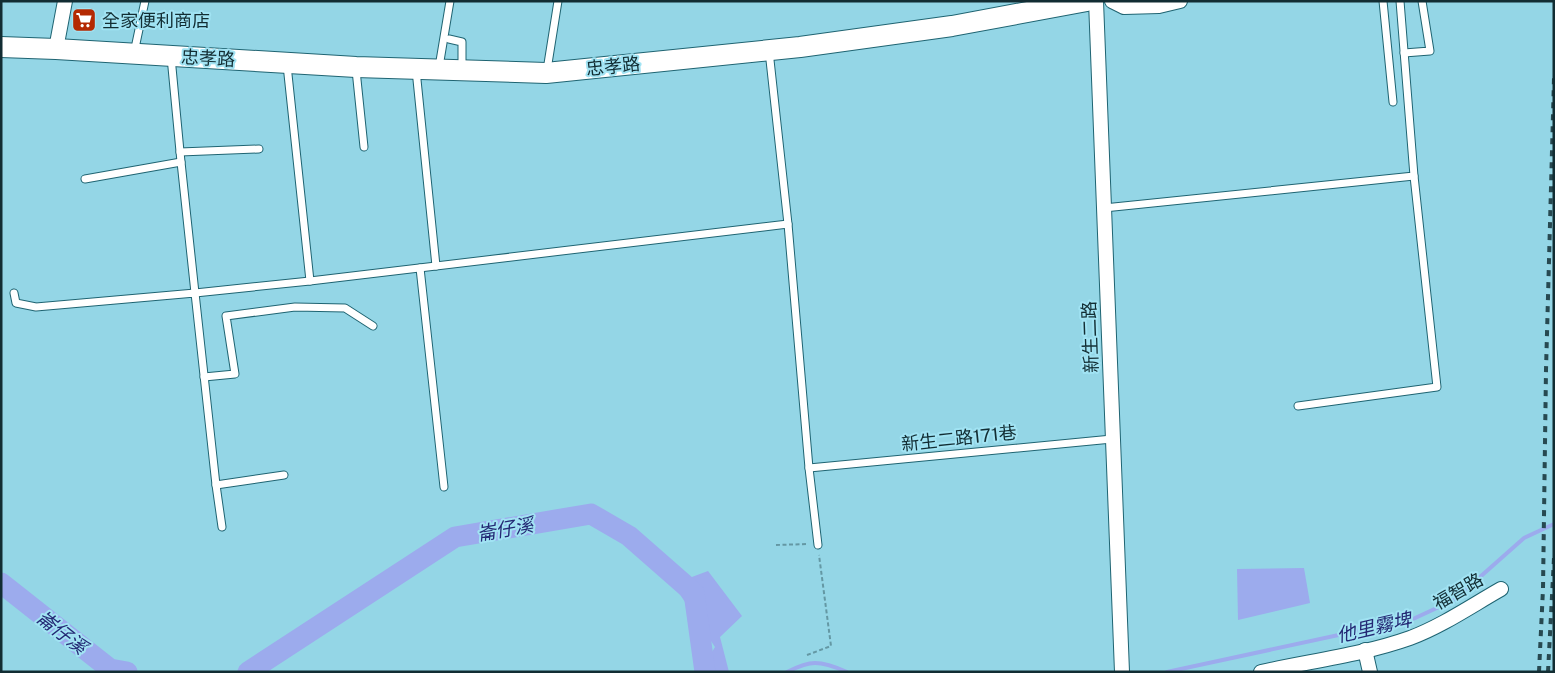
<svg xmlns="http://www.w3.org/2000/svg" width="1555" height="673" viewBox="0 0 1555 673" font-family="'Public Sans','Noto Sans TC',sans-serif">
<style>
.water{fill:#9cabed}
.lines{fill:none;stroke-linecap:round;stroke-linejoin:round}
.stream{stroke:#9cabed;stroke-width:4}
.river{stroke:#9cabed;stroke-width:21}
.lane-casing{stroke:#1f6472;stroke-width:9}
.street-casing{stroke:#1f6472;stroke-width:16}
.secondary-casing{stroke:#1f6472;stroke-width:22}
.path{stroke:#6498a4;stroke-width:2;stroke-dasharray:4 2.5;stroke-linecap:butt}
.lane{stroke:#fff;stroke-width:7}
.street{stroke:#fff;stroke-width:14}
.secondary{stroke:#fff;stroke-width:20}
.rail{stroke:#274951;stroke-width:4;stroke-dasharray:6 6;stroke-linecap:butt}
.labels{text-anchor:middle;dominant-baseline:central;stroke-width:4;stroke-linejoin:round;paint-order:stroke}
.poi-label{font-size:18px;fill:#122d33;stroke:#a1e3f3;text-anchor:start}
.street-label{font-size:18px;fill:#122d33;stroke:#a1e3f3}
.water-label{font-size:19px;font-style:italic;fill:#242974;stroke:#a1e3f3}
</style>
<rect width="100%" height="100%" fill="#94d6e6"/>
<g class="water">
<path d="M1304 568 1310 603 1238 620 1237 569Z"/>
<path d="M708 571 742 616 720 637 729 672H700L715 647 673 584Z"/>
</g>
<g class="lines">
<g class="stream">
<path d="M787 672C795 668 805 663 815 663 825 663 838 668 847 672"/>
<path d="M1167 672 1413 619 1454 600 1524 538 1554 524"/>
</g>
<g class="river">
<path d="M1 583 110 669 127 672"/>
<path d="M248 672 455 537 591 514 629 536 694 593 705 672"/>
</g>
<defs>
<g id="lane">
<path d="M1383 1 1393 102"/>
<path d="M449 39 462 42V68"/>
<path d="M769 51 788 224 809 468 818 545"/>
<path d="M134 53 145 1"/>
<path d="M1404 53 1430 51 1422 1"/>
<path d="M171 57 181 162 195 293 310 281 788 224"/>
<path d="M287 65 310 281"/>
<path d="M439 67 450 1"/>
<path d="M356 70 364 147"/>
<path d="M416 70 436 266"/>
<path d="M547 70 558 1"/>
<path d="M180 152 259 149"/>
<path d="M85 179 181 162"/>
<path d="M1104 208 1414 176 1400 1"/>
<path d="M420 268 444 487"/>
<path d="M14 293 16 303 36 307 195 293 216 485 284 475"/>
<path d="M204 377 235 374 226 316 295 307 345 308 373 326"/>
<path d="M1298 406 1437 387 1414 176"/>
<path d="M809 468 1112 439"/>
<path d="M216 485 222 527"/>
</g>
<g id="street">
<path d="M1096 1 1122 672"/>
<path d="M1112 1 1124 7 1159 6 1180 1"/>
<path d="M56 49 65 1"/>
<path d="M1365 650 1370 672"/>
<path d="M1261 672C1310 661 1362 655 1410 638 1442 626 1471 606 1501 589"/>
</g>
<path id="secondary" d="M1 47 56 49 356 67 546 73 800 47 952 26 1087 1"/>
</defs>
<use href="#lane" class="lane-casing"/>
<use href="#street" class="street-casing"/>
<use href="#secondary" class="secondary-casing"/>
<g class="path">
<path d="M776 545 808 544"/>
<path d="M807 655 831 646 819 555"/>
</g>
<use href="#lane" class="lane"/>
<use href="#street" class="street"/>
<use href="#secondary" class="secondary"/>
<g class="rail">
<path d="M1539 672 1543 589 1546 370 1554 78"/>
<path d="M1548 672 1554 558"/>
</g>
</g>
<defs>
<symbol id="supermarket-square" viewBox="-11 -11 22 22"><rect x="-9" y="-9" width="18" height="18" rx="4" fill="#b42902" stroke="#a1e3f3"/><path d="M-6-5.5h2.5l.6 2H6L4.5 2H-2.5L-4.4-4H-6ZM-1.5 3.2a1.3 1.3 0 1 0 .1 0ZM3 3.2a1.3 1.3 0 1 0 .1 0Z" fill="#fff"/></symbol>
</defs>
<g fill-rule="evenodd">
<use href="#supermarket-square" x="70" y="6" width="28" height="28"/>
</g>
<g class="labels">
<g class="poi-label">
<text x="102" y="20">全家便利商店</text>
</g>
<g class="street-label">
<text transform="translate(208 58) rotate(3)">忠孝路</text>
<text transform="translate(613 66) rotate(-6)">忠孝路</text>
<text transform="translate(1090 337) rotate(-92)">新生二路</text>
<text transform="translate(959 438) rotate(-6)">新生二路171巷</text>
<text transform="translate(1458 591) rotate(-30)">福智路</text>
</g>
<g class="water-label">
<text transform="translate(505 529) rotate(-10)">崙仔溪</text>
<text transform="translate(1374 627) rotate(-13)">他里霧埤</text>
<text transform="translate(62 632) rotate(38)">崙仔溪</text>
</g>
</g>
<rect width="1555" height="673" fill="none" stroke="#122d33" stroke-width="5"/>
</svg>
